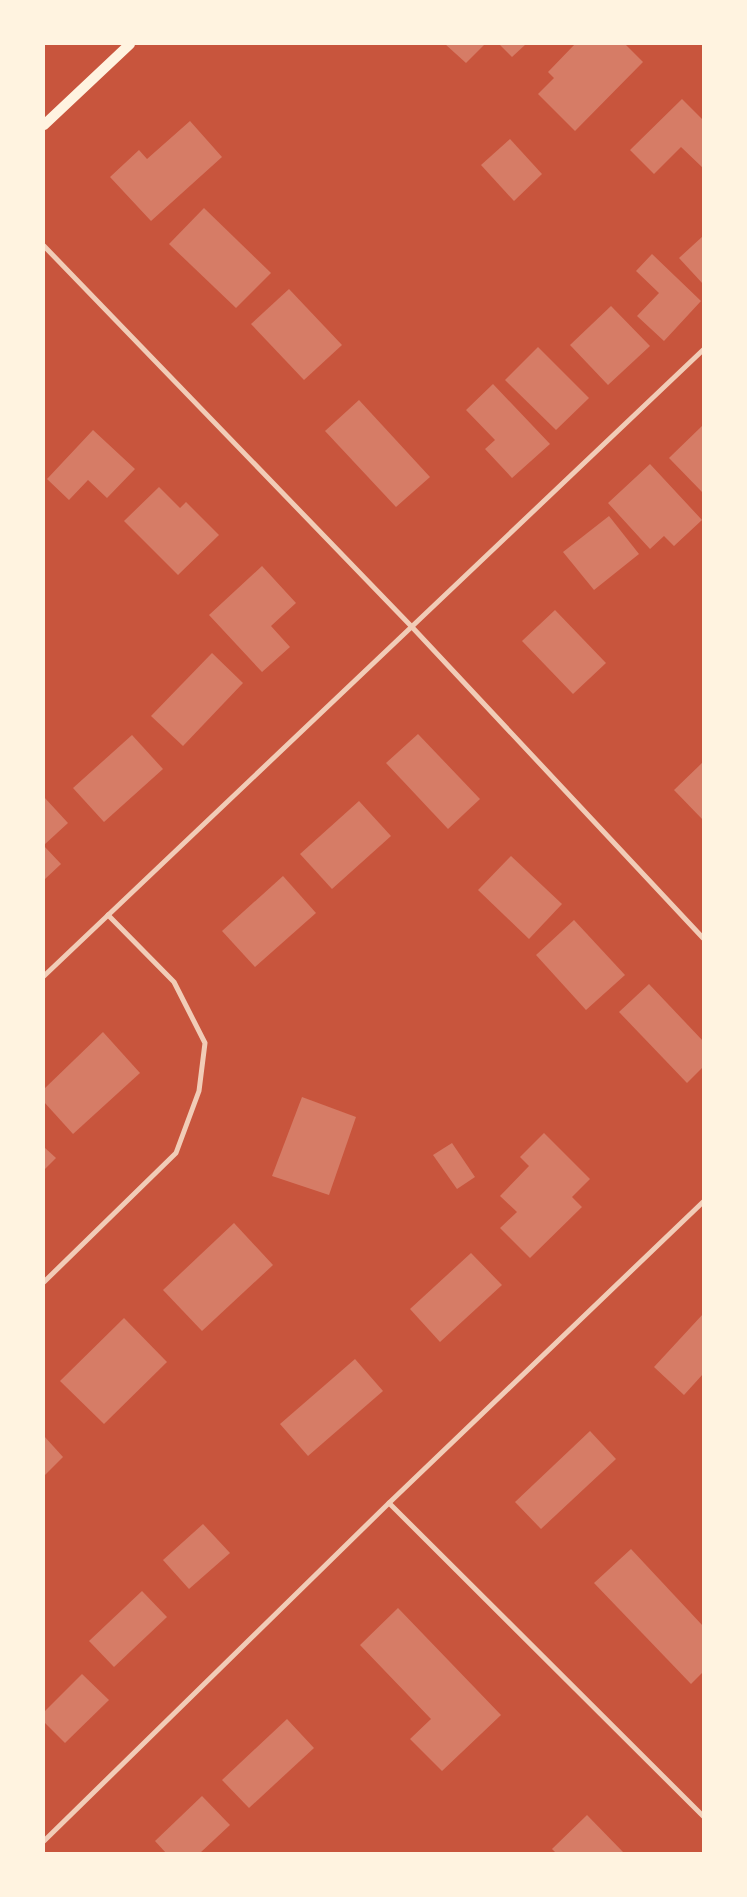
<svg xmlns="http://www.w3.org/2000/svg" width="747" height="1897" viewBox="0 0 747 1897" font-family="'Titillium Web',sans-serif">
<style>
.building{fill:#d67c66}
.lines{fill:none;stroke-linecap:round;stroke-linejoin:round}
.minor{stroke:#f1ccb7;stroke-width:5}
.secondary{stroke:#fff3e0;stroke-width:10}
</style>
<rect width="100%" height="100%" fill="#c8553d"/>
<g class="building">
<path d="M445 44H485L466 63Z"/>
<path d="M499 44H526L512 57Z"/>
<path d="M575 44H625L643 62 575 131 538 94 554 78 548 72Z"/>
<path d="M682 99 703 120V168L681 147 654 174 630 150Z"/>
<path d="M190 121 222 157 151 221 110 177 139 150 147 159Z"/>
<path d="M510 139 542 174 514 201 481 165Z"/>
<path d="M204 208 271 273 236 308 169 244Z"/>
<path d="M703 236V284L679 258Z"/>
<path d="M652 254 701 301 664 341 637 316 659 293 636 271Z"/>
<path d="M289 289 342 345 304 380 251 324Z"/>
<path d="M611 306 650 346 608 385 570 345Z"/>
<path d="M538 347 589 398 556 430 505 380Z"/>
<path d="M493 384 550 444 512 478 485 449 495 440 466 410Z"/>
<path d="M359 400 430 477 396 507 325 431Z"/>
<path d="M703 425V493L669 458Z"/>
<path d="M93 430 135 469 107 498 88 480 69 500 47 479Z"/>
<path d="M650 464 702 520 674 546 664 536 650 549 608 503Z"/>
<path d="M159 487 180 508 186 502 219 535 178 575 124 521Z"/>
<path d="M609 516 639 554 594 590 563 552Z"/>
<path d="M262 566 296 603 271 626 290 647 262 672 209 615Z"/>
<path d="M555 610 606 663 573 694 522 641Z"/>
<path d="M212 653 243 683 183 746 151 716Z"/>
<path d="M418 734 480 799 448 829 386 763Z"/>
<path d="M132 735 163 769 104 822 73 788Z"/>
<path d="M703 762V820L674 790Z"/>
<path d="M44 797 68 823 44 845Z"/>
<path d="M359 801 391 836 332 889 300 854Z"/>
<path d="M44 846 61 864 44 880Z"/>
<path d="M511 856 562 904 529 939 478 890Z"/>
<path d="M283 876 316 913 255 967 222 931Z"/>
<path d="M574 920 625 975 586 1010 536 955Z"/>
<path d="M649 984 703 1041V1067L687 1083 619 1012Z"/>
<path d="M103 1032 140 1073 73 1134 44 1102V1089Z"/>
<path d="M302 1097 356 1117 329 1195 272 1176Z"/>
<path d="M544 1133 590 1179 572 1197 582 1207 530 1258 500 1228 517 1212 500 1196 529 1166 520 1157Z"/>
<path d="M452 1143 475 1177 457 1189 433 1155Z"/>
<path d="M44 1147 56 1158 44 1170Z"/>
<path d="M234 1223 273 1265 202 1331 163 1290Z"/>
<path d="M471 1253 502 1285 440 1342 410 1309Z"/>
<path d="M703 1314V1374L684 1395 654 1367Z"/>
<path d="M124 1318 167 1362 104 1424 60 1381Z"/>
<path d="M355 1359 383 1391 308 1456 280 1424Z"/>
<path d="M590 1431 616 1459 541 1529 515 1502Z"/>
<path d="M44 1436 63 1457 44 1476Z"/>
<path d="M203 1524 230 1553 189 1589 163 1560Z"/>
<path d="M631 1549 703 1626V1672L691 1684 594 1583Z"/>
<path d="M142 1591 167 1617 114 1667 89 1641Z"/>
<path d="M398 1608 501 1715 442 1771 410 1739 431 1719 360 1645Z"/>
<path d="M82 1674 109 1700 65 1743 44 1722V1712Z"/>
<path d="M287 1719 314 1748 249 1808 222 1780Z"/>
<path d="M202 1796 230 1825 200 1853H166L155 1841Z"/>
<path d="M587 1815 624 1853H556L552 1849Z"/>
</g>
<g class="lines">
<g class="minor">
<path d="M44 246 412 627 703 938"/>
<path d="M44 976 703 350"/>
<path d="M44 1282 176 1153 199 1091 205 1043 174 982 108 915"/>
<path d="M389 1503 703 1816"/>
<path d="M44 1841 389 1503 703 1202"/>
</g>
<path class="secondary" d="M44 125 130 44"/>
</g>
<rect width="747" height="1897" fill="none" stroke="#fff3e0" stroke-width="90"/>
</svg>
